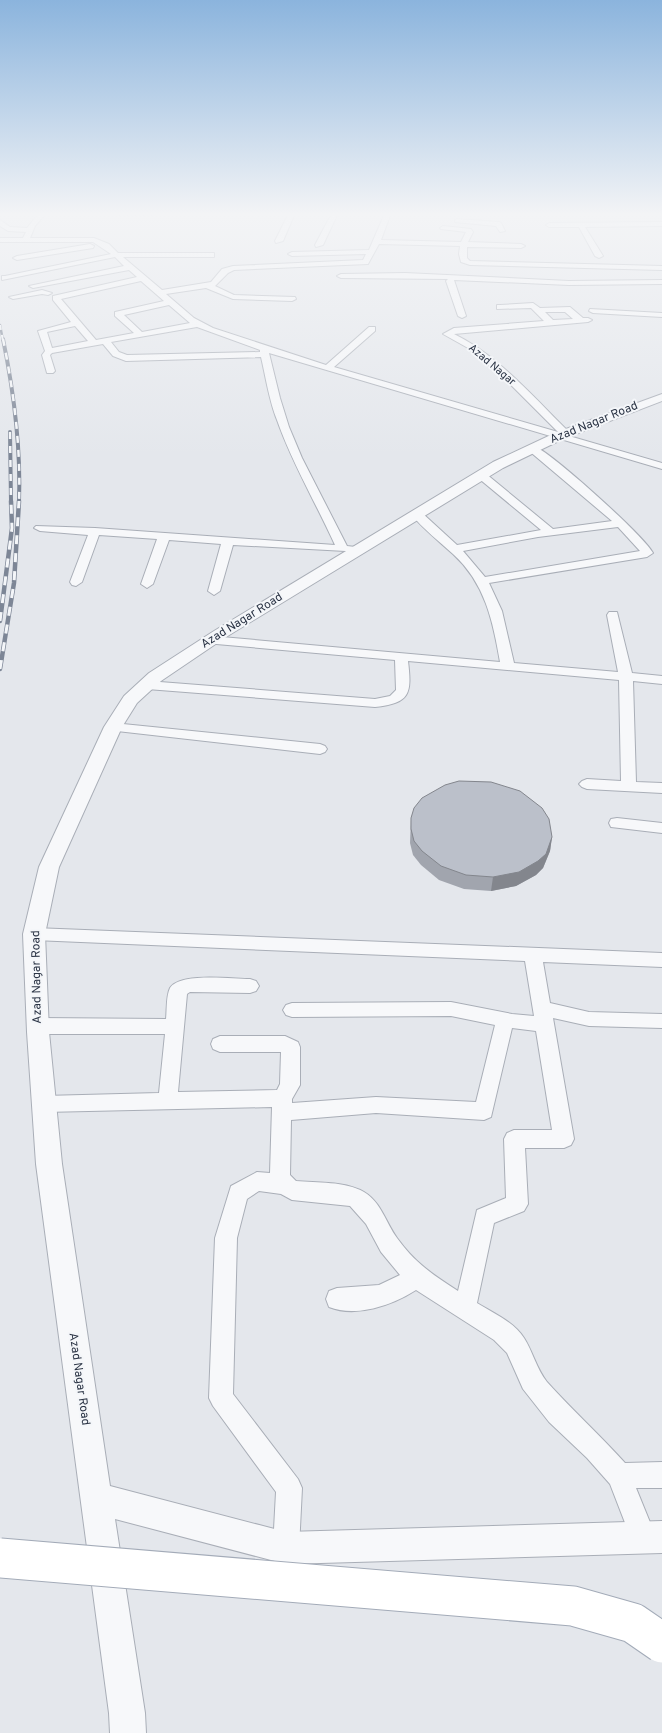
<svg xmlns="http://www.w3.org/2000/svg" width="662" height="1733" viewBox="0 0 662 1733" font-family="Overpass,sans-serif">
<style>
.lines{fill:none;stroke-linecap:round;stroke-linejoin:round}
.minor-casing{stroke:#a9aeb7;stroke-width:2}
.tertiary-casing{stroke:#a9aeb7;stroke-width:2}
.minor{fill:#f7f8fa;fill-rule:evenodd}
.tertiary{fill:#f7f8fa;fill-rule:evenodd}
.rail-far2-casing{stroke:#7d8696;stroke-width:2.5}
.rail-far1-casing{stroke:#7d8696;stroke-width:4}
.rail-casing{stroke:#7d8696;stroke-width:4.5}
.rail-far2{stroke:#f4f6f9;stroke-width:2;stroke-dasharray:5;stroke-linecap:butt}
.rail-far1{stroke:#f4f6f9;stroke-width:2.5;stroke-dasharray:7;stroke-linecap:butt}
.rail{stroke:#f4f6f9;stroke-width:3;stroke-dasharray:9;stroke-linecap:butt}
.primary-bridge-casing{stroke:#a3abb8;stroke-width:41;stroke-linecap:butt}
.primary-bridge{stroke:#fff;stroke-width:39}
.wall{fill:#a1a5ae}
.shaded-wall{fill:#83868d}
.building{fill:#bbc0ca;stroke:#83868d}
.labels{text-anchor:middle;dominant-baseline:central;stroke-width:4;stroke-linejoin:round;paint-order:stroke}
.far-street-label{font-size:11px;fill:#2b3445;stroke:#f4f6f9}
.street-label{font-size:12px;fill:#2b3445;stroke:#f4f6f9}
</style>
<rect width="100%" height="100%" fill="#e4e7ec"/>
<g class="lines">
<defs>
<g id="minor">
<path d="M39 213H46L35 226 30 238H94L109 244 118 253H214V257H123L162 290 211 282 222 269 233 266 363 260 366 254 292 256 288 254 292 252 369 250 385 213H391L381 240 461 242 466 232 441 229 440 228 443 226 471 229 473 232 468 242 521 244 525 246 521 248 467 247V258L470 261 662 266V270L470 265 461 262 459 254 460 246 379 244 368 264 234 270 228 273 215 286 234 295 295 297 296 299 292 301 233 299 206 288 166 294 194 318 213 328 326 365 369 327H375V331L334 367 558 432 507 381 468 348 443 334 454 328 544 321 531 308 497 309V305H500L533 303 540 308 570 307 583 318H588L592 320 588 322 454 334C499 356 533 397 569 432V436L662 463V469L269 353 280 398 289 427 302 458 347 546 364 548 366 550 364 552 233 545 220 591 214 595 208 591 221 544 169 540 153 584 147 588 141 584 157 539 99 535 82 582 76 586 72 585 70 582 88 535 40 531 34 528 36 526 95 528 335 545C316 503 292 463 277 420 269 400 266 378 261 357L126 361 113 356 103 344 52 353 50 355 55 371 53 373H47L42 355 45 351 38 331 71 322 53 300V296L137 277 129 270 33 288 29 286 124 266 115 257 2 280V276H5L111 254 93 242H0V238H23L26 232 8 231 0 226V220L10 227 27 228ZM141 281 164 301 115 312V316L134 333 96 340 61 299ZM169 305 190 323 142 332 124 315ZM545 312H565L573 319 553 320ZM75 326 88 341 52 348 47 332ZM197 327 260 350V352L127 355 119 352 111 342Z"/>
<path d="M114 213H158L155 215H117Z"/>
<path d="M289 213H295L283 241 276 243 275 241Z"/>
<path d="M332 213H338L323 245 316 247 315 245Z"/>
<path d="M457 219 499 222 501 223 505 231 500 232 496 226 455 222V220Z"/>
<path d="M662 222V226L585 227 603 256 599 258 595 256 579 227H549L546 225 549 223Z"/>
<path d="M90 244 94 246 93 248 17 260 13 258 17 256Z"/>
<path d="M405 273 569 281 662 280V284L569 285 454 280 466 316 462 318 458 316 446 281 448 279 341 278 337 276 341 274Z"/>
<path d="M42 290 52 293 48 295 42 294 13 299 9 297Z"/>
<path d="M590 309 662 313V317L593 313 589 311Z"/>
<path d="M532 445C549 450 644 536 653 553L647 557 489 583 502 611 514 663 618 672 607 615 609 612H617L632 673 662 676V684L633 681 636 782 662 783V793L587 789 582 787 579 784 582 781 587 779 621 781 619 680 408 661C412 694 410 703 375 707L147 689 140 685 147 681 375 699 390 696 396 690 395 660 205 643 204 640 205 637 210 636 500 662C493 621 485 583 453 554 440 542 423 529 411 514L413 512H421L457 545 541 530 477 477 476 475 477 473H485L553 529 612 521 528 450 527 448ZM618 527 640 551 485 577 463 551 538 537Z"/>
<path d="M113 723 320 744 325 746 327 749 325 752 320 754 108 730 106 727 108 724Z"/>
<path d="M617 818 662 823V833L611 827 609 823 611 819Z"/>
<path d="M34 928 662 953V967L543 962 550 1003 589 1012 662 1014V1028L589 1026 553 1018 574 1139 571 1145 564 1148H525L528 1204 524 1211 494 1223 477 1303C493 1313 514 1322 524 1338 533 1352 536 1368 547 1382 572 1410 600 1435 625 1463L662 1462V1488H636L656 1537 652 1546 643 1550 634 1546 610 1484 587 1458 549 1422 523 1389 507 1353 494 1340 416 1290C393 1305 356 1318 329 1307L326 1299 329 1291 337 1288 379 1285 400 1275 381 1252 366 1224 350 1206 292 1200 281 1194 259 1191 247 1199 237 1238 233 1394 298 1479 302 1488 299 1548 295 1557 286 1561 277 1557 273 1548 276 1492 213 1406 209 1398 215 1238 231 1186 257 1172 270 1173 272 1107 44 1112 37 1110 34 1104 37 1098 44 1096 159 1093 165 1034H38L31 1031 29 1026 31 1021 38 1018 166 1019C167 1010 166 996 170 988 180 972 232 979 250 979L256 981 259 986 256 991 250 993 190 992 187 994 178 1092 277 1090 280 1084 281 1052H220L213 1049 211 1044 213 1039 220 1036H285L298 1042 300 1047V1085L292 1099V1103L376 1097 476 1102 495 1025 451 1016 292 1017 286 1015 283 1010 286 1005 292 1003 451 1002 512 1014 534 1016 525 961 34 940 28 939 25 934 28 929ZM512 1028 536 1031 552 1130H514L507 1133 504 1139 506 1198 477 1210 458 1291C432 1274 416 1264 397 1238 386 1223 381 1202 364 1192 345 1181 317 1183 296 1181L290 1175 291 1120 376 1113 484 1120 491 1117Z"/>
</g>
<path id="tertiary" d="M662 394V401L563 439 503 468 226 637 161 681 137 703 122 727 59 867 45 934 49 1032 62 1164 110 1486 286 1532 662 1521V1553L286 1564 115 1519 145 1713 146 1733H110L109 1713 36 1164 27 1032 23 934 39 867 104 727 124 696 149 673 214 631 493 462 555 433Z"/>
</defs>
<use href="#minor" class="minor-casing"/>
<use href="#tertiary" class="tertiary-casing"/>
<use href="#minor" class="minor"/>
<use href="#tertiary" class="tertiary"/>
<defs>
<path id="rail-far2" d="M0 325 3 341"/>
<g id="rail-far1">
<path d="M3 339C14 393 21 448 19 502"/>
<path d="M10 432 11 502"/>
</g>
<g id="rail">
<path d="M0 621 12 528 11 501"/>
<path d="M0 669 14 583 19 501"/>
</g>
</defs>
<use href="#rail-far2" class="rail-far2-casing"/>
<use href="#rail-far1" class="rail-far1-casing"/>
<use href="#rail" class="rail-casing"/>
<use href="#rail-far2" class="rail-far2"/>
<use href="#rail-far1" class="rail-far1"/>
<use href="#rail" class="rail"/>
<defs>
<path id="primary-bridge" d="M0 1558 573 1606 633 1623 662 1643"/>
</defs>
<use href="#primary-bridge" class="primary-bridge-casing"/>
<use href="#primary-bridge" class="primary-bridge"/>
</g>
<path class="wall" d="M411 818 552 837 550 851 543 868 536 875 516 886 491 891 464 889 439 880 421 865 413 855 410 843Z"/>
<path class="shaded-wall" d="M552 837 550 851 543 868 536 875 516 886 491 891 493 877Z"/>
<path class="building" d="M459 781 491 782 520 791 542 808 549 819 552 837 546 854 538 861 519 872 493 877 466 875 441 866 422 851 414 841 411 829V818L414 808 422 798 445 785Z"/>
<linearGradient id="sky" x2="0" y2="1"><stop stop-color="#8bb4dd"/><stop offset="0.47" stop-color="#f3f4f6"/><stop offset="1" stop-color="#f3f4f6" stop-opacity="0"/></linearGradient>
<rect width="662" height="456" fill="url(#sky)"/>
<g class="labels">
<g class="far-street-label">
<text transform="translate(492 365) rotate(40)">Azad Nagar</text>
</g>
<g class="street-label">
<text transform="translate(594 423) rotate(-22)">Azad Nagar Road</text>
<text transform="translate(242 621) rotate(-32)">Azad Nagar Road</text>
<text transform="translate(37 977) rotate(-91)">Azad Nagar Road</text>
<text transform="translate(79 1379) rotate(82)">Azad Nagar Road</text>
</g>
</g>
</svg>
